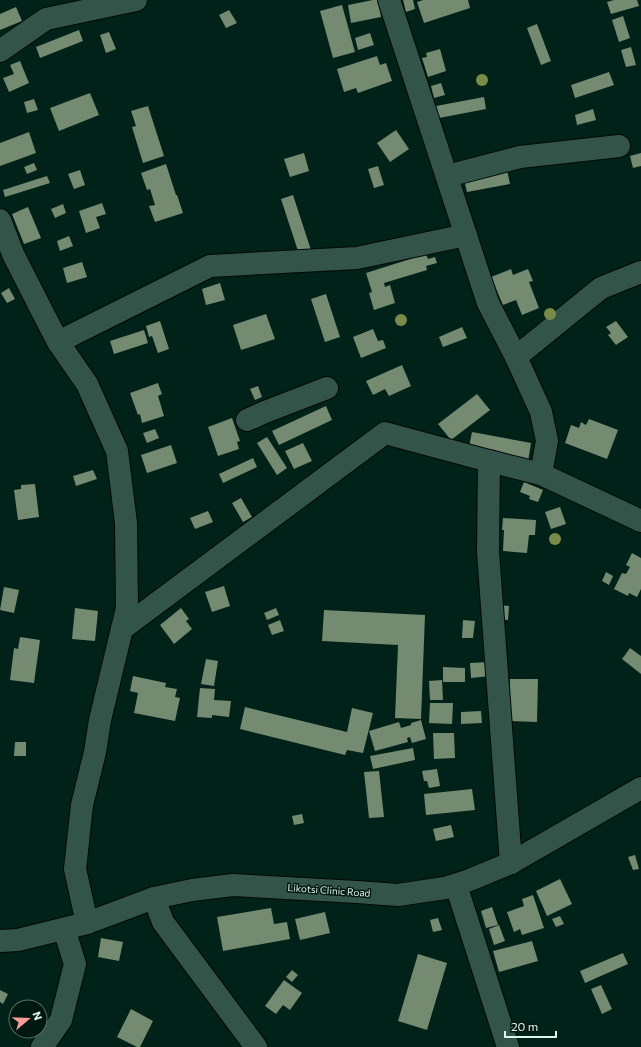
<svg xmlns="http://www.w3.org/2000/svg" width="641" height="1047" viewBox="0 0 641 1047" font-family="Commissioner,sans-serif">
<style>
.building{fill:#748a71}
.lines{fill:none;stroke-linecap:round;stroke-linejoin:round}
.minor-casing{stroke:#000a05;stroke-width:24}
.minor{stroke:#325449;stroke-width:22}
.tree{fill:#788b48}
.labels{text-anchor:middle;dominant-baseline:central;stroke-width:3;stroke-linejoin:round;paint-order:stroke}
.street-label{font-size:10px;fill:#e1f4ec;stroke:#001810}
</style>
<rect width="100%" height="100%" fill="#002218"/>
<g class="building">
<path d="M373 0H378L381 17 351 23 348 5Z"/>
<path d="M403 0H413L415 9 406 12Z"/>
<path d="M423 0H468L470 8 424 23 417 2Z"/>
<path d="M614 0H637L639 6 611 14 607 2Z"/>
<path d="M342 5 355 52 333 58 320 11Z"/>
<path d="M16 7 22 21 0 30V14Z"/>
<path d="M229 10 237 23 226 28 219 15Z"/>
<path d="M623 16 630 38 619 42 612 20Z"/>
<path d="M537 24 551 61 541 65 527 28Z"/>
<path d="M79 30 83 41 40 58 36 47Z"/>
<path d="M109 32 116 49 106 53 100 35Z"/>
<path d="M370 33 374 45 358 50 355 38Z"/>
<path d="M631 47 636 65 626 67 621 50Z"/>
<path d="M440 49 446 71 428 77 422 58 427 57 426 53Z"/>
<path d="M377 56 380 65 386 63 392 81 358 93 356 88 344 92 337 69Z"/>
<path d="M20 61 29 83 9 92 3 78 14 74 10 65Z"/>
<path d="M609 72 614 85 575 98 571 85Z"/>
<path d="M441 83 445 95 434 98 431 86Z"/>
<path d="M90 93 99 115 59 131 50 108Z"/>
<path d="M484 97 486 109 439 118 436 106Z"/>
<path d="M34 99 38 110 27 113 24 102Z"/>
<path d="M148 106 164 156 143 163 132 127 136 126 131 111Z"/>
<path d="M593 109 596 120 577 125 575 115Z"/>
<path d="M396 130 409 149 390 162 377 143Z"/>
<path d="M29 132 36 153 0 166V143Z"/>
<path d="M304 153 309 171 290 177 284 159Z"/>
<path d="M641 153V166L633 168 630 156Z"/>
<path d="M34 163 37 170 27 174 24 167Z"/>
<path d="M166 164 176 195H177L183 213 155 222 149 206 155 205 150 189 147 190 141 173Z"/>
<path d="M378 166 384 185 374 188 368 169Z"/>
<path d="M80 170 85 185 74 189 68 174Z"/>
<path d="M507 170 510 184 467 192 464 179Z"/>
<path d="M47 176 50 183 5 197 3 190Z"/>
<path d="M293 195 311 250 299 254 281 199Z"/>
<path d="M102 203 106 214 96 217 100 228 86 233 79 211Z"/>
<path d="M63 204 66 213 55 218 51 209Z"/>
<path d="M28 207 41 238 24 244 12 214Z"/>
<path d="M69 236 73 246 60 251 57 241Z"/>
<path d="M426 254 428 259 435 257 437 263 426 266 427 270 384 283 385 287 390 285 395 303 374 310 369 293 372 292 366 273Z"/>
<path d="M82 262 87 277 67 283 63 268Z"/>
<path d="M511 269 513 275 528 269 533 281 529 282 539 308 522 315 516 300 503 305 491 277Z"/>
<path d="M220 283 225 300 206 305 202 289Z"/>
<path d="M9 288 15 299 7 303 1 293Z"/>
<path d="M326 294 340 337 325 342 311 299Z"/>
<path d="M266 314 275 339 241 350 233 325Z"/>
<path d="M160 321 169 349 158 353 152 336 149 337 146 326Z"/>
<path d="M616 321 628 337 616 345 608 335 611 333 606 327Z"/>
<path d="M462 327 467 338 443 347 439 337Z"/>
<path d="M373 329 378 341 383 340 386 348 361 358 353 337Z"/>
<path d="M144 330 148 343 114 354 110 341Z"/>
<path d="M402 365 411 386 389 396 385 389 373 395 366 381Z"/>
<path d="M158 383 162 394 158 396 164 416 142 423 140 414 138 415 130 393Z"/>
<path d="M258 386 262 397 255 400 250 389Z"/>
<path d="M477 394 490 410 451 440 438 424Z"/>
<path d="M326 406 332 420 279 445 272 431Z"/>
<path d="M232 418 240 441 237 442 239 449 218 456 208 427Z"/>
<path d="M589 419 618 430 607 459 565 443 571 425 579 428 581 422 586 425Z"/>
<path d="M155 429 159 438 147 443 143 433Z"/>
<path d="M472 432 531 443 528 462 468 452Z"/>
<path d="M267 437 287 468 277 475 257 443Z"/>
<path d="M303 443 312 461 294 469 285 451Z"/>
<path d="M171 445 177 463 147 473 141 455Z"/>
<path d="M253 458 257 467 223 483 219 474Z"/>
<path d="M93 470 97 479 76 486 73 476Z"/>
<path d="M524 482 543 490 538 502 529 499 530 496 520 492Z"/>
<path d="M35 484 39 517 18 520 14 490 21 489V485Z"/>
<path d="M241 498 252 517 243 522 232 503Z"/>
<path d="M560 507 566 524 551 529 545 512Z"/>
<path d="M208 511 213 522 195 529 190 518Z"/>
<path d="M503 518 536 520 535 535H529L527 553 503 551 504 530H502Z"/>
<path d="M632 553 641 558V589L637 597 629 593 628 596 614 589 622 573 626 574 630 567 626 565Z"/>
<path d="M606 572 613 576 609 585 602 581Z"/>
<path d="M224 586 230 606 212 612 205 592Z"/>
<path d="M4 587 19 590 14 613 0 610Z"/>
<path d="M496 605 509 606 508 620 495 619Z"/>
<path d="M75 608 98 611 95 641 72 639Z"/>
<path d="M181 608 189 619 186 621 192 629 174 644 160 625Z"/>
<path d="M276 608 279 615 267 620 264 613Z"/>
<path d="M324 610 425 615 421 719 395 718 398 645 322 641Z"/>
<path d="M280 620 284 631 272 635 268 625Z"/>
<path d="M463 620 475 621 473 638H462Z"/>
<path d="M20 637 40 640 34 683 10 680 14 648 18 649Z"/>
<path d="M630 648 641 656V674L622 659Z"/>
<path d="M206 659 218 661 214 686 201 684Z"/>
<path d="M489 662 490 676 471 678 470 663Z"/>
<path d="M443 667 465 668V682H443Z"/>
<path d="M133 676 166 683 165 687 177 689 175 697 180 698 175 721 134 713 138 693 130 691Z"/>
<path d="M510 679H538L537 722 509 721Z"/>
<path d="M442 680 443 700H430L429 681Z"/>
<path d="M200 688 215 689 214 700 231 701 229 717 212 715V718L197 717Z"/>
<path d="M430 703H453L452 724 429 723Z"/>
<path d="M245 707 347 732 352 708 373 713 363 753 347 750 345 755 240 729Z"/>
<path d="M481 711 482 723 461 724V712Z"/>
<path d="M421 720 426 739 412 743 410 737 407 738 408 742 375 751 369 731 399 722 401 728 411 725V723Z"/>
<path d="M433 733H454L455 758 434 759Z"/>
<path d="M15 742H26V756H14Z"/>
<path d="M413 748 415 760 373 769 370 756Z"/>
<path d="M437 769 440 786 429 788 427 781H424L422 771Z"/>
<path d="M379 771 384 817 369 818 364 772Z"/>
<path d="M472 789 475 810 426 815 424 794Z"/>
<path d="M302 814 304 823 294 825 292 816Z"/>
<path d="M451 825 454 837 436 841 433 829Z"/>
<path d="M635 855 639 869 633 870 628 857Z"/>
<path d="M560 879 572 904 547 916 536 891Z"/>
<path d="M533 895 544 928 522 935 520 929 514 932 507 912 524 906 522 899Z"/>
<path d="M492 907 498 925 486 928 481 911Z"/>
<path d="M271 908 274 924 287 922 290 939 223 951 217 917Z"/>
<path d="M325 912 330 933 300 940 295 919Z"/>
<path d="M560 916 564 924 556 927 552 919Z"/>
<path d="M438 918 442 930 433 932 430 920Z"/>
<path d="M499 925 505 941 494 945 489 929Z"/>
<path d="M101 938 123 942 119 961 98 957Z"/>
<path d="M532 941 538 961 499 972 493 951Z"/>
<path d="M623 953 628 964 585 983 580 971Z"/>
<path d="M418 954 447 963 427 1030 398 1021Z"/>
<path d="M292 970 298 975 292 982 286 977Z"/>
<path d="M284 980 302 993 290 1010 283 1005 276 1014 265 1006Z"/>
<path d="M601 985 612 1009 602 1014 591 989Z"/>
<path d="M0 990 8 994 3 1004 0 1002Z"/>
<path d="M131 1009 153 1021 140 1047H137L117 1037Z"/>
</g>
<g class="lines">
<defs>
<g id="minor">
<path d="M389 0 488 303 516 357 541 412 547 441 541 474 641 521"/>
<path d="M0 51 46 19 136 0"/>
<path d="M447 176 520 157 619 146"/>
<path d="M0 220 13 254 44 315 58 342 87 384 117 451 126 523 127 608 100 720 95 752 82 805 75 869 87 923"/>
<path d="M58 342 210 266 357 258 466 235"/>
<path d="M516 357 601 288 641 272"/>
<path d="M247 420 265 412 327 388"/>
<path d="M122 629 385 433 489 461"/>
<path d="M511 863 488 552 489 461 541 474"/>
<path d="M456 885 508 1047"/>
<path d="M154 898 163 922 256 1047"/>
<path d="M0 941 18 940 87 923 154 898 192 890 233 885 357 892 398 895 445 888 467 881 511 863 641 788"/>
<path d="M42 1047 61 1020 75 964 64 929"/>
</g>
</defs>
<use href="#minor" class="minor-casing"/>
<use href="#minor" class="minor"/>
</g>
<g class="tree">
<circle cx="482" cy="80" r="6"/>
<circle cx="550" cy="314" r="6"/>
<circle cx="401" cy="320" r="6"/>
<circle cx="555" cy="539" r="6"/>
</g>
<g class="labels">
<g class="street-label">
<text transform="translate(329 890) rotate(4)">Likotsi Clinic Road</text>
</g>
</g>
<g transform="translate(28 1019) rotate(71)"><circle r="19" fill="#001810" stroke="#5a7068"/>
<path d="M0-3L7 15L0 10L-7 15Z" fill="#f59c96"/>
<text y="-6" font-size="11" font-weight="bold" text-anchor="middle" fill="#e1f4ec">N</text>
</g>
<path d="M505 1031v6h51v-6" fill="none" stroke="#e1f4ec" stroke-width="2"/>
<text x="511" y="1031" font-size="12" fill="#e1f4ec" stroke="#001810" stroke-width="3" paint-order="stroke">20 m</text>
</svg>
